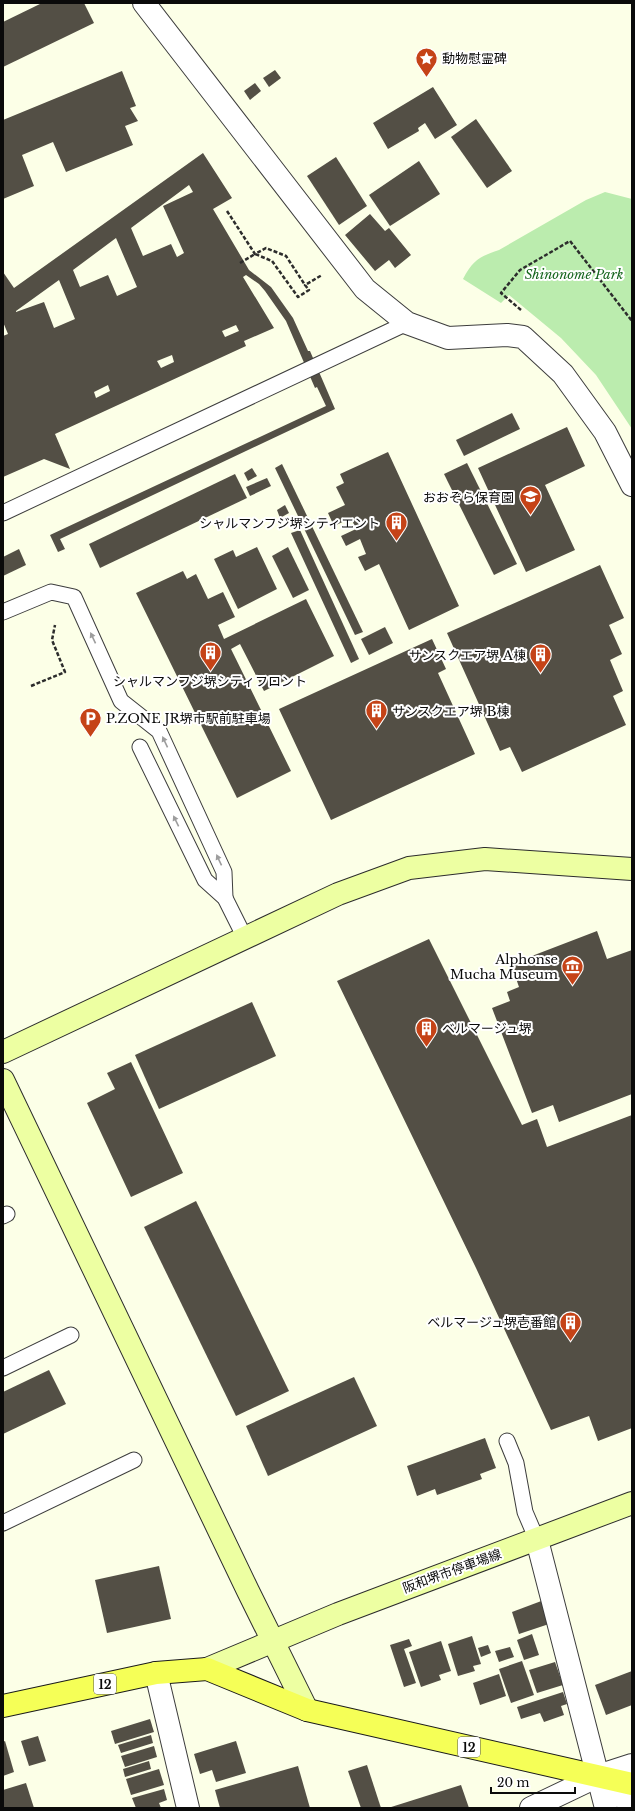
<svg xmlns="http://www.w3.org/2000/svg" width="635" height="1811" viewBox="0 0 635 1811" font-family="'Libre Baskerville','Noto Sans JP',serif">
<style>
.green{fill:#bbecae}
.building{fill:#534f45;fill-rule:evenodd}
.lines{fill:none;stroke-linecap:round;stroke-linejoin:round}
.lane-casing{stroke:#3d3d3d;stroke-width:17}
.street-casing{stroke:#3d3d3d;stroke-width:24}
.secondary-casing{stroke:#2c2c2c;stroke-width:24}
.primary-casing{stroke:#1b1b1b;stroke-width:24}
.path{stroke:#2c2c2c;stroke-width:2.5;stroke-dasharray:4 2;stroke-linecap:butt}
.lane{stroke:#fff;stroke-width:15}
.street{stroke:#fff;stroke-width:22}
.secondary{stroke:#edffa2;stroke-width:22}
.primary{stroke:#f5ff57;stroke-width:22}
.oneway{fill:#9d9d9d}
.labels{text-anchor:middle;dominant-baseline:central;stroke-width:4;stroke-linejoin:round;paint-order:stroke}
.shield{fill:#fff;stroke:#545454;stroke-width:1}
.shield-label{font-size:12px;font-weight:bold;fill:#0a0a0a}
.poi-label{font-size:13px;fill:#0a0a0a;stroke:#fff;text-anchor:end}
.park-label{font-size:13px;font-style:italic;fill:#16661e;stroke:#fff}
.street-label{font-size:13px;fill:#0a0a0a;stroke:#fff}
</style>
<rect width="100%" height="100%" fill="#fcffe7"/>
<path class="green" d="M605 192 632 199V429L596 375 561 338 509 295 501 303 463 279C473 260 479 257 499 250L586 200Z"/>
<g class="building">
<path d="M42 3H84L94 23 3 67V22Z"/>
<path d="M275 70 281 78 269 87 263 78Z"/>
<path d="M122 71 136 106 130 108 138 121 125 126 133 145 66 172 53 142 22 155 34 186 3 199V120Z"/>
<path d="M255 83 261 91 250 100 244 91Z"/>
<path d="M433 87 457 125 435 139 425 123 418 128 419 131 388 149 373 123Z"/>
<path d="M476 119 512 171 487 188 451 137Z"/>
<path d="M203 153 232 198 213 209 249 270 271 287 293 318 308 351H310L335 409 60 539 65 549 58 552 50 535 326 406 317 387 315 388 286 321 265 291 259 284 246 275 243 277 274 328 244 341 246 346 55 434 70 469 44 459 3 477V336L8 334 3 322V272L14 288ZM189 185 193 192 163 206 184 253 177 257 171 244 143 256 131 228ZM116 238 137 287 117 296 108 275 80 287 73 270ZM59 280 75 319 54 328 44 302 16 312V311ZM236 325 239 331 225 337 222 331ZM172 355 174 362 161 368 157 361ZM108 385 110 391 96 398 94 392Z"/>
<path d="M336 157 367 206 339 225 307 176Z"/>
<path d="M419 161 440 194 390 226 369 195Z"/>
<path d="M370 214 385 231 389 228 411 255 395 268 389 260 375 271 345 235Z"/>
<path d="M512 413 520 429 464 456 456 440Z"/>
<path d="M567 427 585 466 545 485 575 550 526 572 478 468Z"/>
<path d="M388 452 459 606 409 630 379 564 365 571 358 557 366 554 360 539 346 546 341 536 356 529 351 518 334 526 328 513 345 505 336 487 344 483 340 474Z"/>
<path d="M467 463 517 564 494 575 444 474Z"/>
<path d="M282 464 363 632 355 635 275 468Z"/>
<path d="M252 468 257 476 248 481 244 473Z"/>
<path d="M235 474 247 498 100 568 89 544Z"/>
<path d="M267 478 271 486 250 496 246 487Z"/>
<path d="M285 505 289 513 280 518 277 510Z"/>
<path d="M300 530 359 659 351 663 291 533Z"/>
<path d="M257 547 277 589 238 609 214 559 233 550 236 557Z"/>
<path d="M288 547 309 590 293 598 272 556Z"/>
<path d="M19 549 26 565 3 576V557Z"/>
<path d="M600 565 624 618 609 625 622 654 610 660 623 691 613 696 626 725 522 772 510 747 500 751 447 633Z"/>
<path d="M183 571 187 579 196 574 208 599 223 592 235 617 218 625 224 639 306 599 334 656 264 691 240 644 231 649 291 771 237 798 136 593Z"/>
<path d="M385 627 393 643 369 655 361 639Z"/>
<path d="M432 639 446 669 438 673 475 754 331 820 279 709Z"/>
<path d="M597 931 607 959 632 950V1094L559 1122 553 1105 532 1113 492 1008 510 1001 507 992 519 987 511 964Z"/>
<path d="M429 939 522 1125 537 1119 547 1147 632 1115V1428L598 1441 589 1416 551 1430 476 1268 337 981Z"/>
<path d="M252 1002 276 1056 159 1109 135 1055Z"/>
<path d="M131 1062 183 1173 131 1197 87 1103 115 1089 107 1073Z"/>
<path d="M196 1201 289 1391 236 1416 144 1227Z"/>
<path d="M49 1370 66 1404 3 1434V1392Z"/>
<path d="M354 1377 377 1426 268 1476 246 1426Z"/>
<path d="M485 1438 496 1468 480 1474 482 1479 437 1495 435 1489 417 1496 407 1466Z"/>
<path d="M159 1566 171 1619 107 1633 95 1580Z"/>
<path d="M544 1600 552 1623 519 1634 512 1612Z"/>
<path d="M532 1634 539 1655 524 1660 517 1640Z"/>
<path d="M472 1636 481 1664 473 1666 475 1671 458 1676 448 1644Z"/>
<path d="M409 1639 412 1646 404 1649 416 1683 404 1687 390 1645Z"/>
<path d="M441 1641 451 1671 439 1675 441 1680 421 1687 409 1652Z"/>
<path d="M488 1645 491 1653 481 1657 478 1648Z"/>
<path d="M510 1647 514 1657 499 1662 495 1651Z"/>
<path d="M522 1661 534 1695 511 1703 499 1669Z"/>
<path d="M555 1662 563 1685 537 1693 529 1670Z"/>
<path d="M632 1671V1705L606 1715 595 1685Z"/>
<path d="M499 1674 506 1696 480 1705 473 1683Z"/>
<path d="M563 1692 567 1704 561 1706 564 1715 544 1722 540 1713 521 1719 517 1707Z"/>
<path d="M150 1719 154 1732 115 1744 111 1731Z"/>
<path d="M151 1735 153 1743 121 1753 118 1745Z"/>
<path d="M38 1736 46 1761 29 1766 21 1741Z"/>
<path d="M5 1741 14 1772 3 1776V1742Z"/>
<path d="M236 1741 246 1773 216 1782 212 1770 200 1774 194 1754Z"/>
<path d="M154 1746 157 1757 125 1767 121 1756Z"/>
<path d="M149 1761 151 1769 125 1777 123 1769Z"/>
<path d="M367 1765 381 1808H361L348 1771Z"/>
<path d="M298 1766 310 1808H220L215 1790Z"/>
<path d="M159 1769 164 1785 131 1795 126 1779Z"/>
<path d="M26 1783 34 1808H3V1790Z"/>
<path d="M461 1785 469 1808H388Z"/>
<path d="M164 1789 167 1800 159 1803 161 1808H136L132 1798Z"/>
</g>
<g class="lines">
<defs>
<g id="lane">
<path d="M3 513 407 323"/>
<path d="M3 612 51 592 74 597 121 701 159 731 224 872 225 898"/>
<path d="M140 747 205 880 225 898 245 938"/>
<path d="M3 1216 7 1214"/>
<path d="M3 1368 71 1335"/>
<path d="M507 1441 516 1463 525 1512 537 1540"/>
<path d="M3 1523 134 1460"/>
</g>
<g id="street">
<path d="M144 3 365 289 407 323 448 338 507 335 523 337 563 374 605 432 632 485"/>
<path d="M537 1540 606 1808"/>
<path d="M156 1673 188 1808"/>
<path d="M598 1776 632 1805"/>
<path d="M531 1808 598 1776 632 1765"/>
</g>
<g id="secondary">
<path d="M3 1052 338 894 409 868 485 859 632 869"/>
<path d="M3 1080 248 1591 307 1710"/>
<path d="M207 1669 338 1614 632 1503"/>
</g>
<path id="primary" d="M3 1706 156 1673 207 1669 307 1710 632 1784"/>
</defs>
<use href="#lane" class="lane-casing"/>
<use href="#street" class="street-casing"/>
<use href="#secondary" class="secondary-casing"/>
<use href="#primary" class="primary-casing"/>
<g class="path">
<path d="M227 211 255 254 266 248 286 256 305 285"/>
<path d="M240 263 255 254 272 261 298 297 309 290 305 285 322 275"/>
<path d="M521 310 501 293 520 270 570 241 632 321"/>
<path d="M31 686 65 672 52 640 55 625"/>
</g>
<use href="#lane" class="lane"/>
<use href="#street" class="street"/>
<use href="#secondary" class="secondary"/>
<use href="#primary" class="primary"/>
</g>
<defs><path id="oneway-solid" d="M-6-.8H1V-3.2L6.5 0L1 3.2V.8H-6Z"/></defs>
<g class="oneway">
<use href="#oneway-solid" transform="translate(93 638) rotate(-115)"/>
<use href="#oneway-solid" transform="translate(165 742) rotate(-115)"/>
<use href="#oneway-solid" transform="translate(176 821) rotate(-116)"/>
<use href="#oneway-solid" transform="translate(219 860) rotate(-115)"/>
</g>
<defs>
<symbol id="sight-pin" viewBox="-11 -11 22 30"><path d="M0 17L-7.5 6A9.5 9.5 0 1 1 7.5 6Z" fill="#c54317" stroke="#fff"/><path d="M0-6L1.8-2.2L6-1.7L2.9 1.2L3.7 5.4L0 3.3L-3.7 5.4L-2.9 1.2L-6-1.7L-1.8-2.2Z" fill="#fff"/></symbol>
<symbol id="school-pin" viewBox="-11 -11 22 30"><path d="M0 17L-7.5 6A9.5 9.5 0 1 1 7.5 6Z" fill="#c54317" stroke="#fff"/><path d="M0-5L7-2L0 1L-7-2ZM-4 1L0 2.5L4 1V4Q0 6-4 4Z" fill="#fff"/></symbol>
<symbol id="building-pin" viewBox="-11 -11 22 30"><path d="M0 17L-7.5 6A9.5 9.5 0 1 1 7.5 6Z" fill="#c54317" stroke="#fff"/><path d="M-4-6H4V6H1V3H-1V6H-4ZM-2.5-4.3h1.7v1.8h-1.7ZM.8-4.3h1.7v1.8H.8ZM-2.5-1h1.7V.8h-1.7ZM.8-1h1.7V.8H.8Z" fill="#fff"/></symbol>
<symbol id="parking-pin" viewBox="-11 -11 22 30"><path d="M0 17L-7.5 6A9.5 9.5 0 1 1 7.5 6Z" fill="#c54317" stroke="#fff"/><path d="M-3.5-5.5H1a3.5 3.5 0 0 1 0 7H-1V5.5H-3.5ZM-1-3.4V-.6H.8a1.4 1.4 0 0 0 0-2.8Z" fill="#fff"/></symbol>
<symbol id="museum-pin" viewBox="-11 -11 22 30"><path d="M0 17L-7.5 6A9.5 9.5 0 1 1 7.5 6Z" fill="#c54317" stroke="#fff"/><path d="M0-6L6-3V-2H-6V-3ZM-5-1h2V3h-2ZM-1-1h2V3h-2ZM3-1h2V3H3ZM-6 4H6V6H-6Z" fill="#fff"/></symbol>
</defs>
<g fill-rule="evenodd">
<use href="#sight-pin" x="414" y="46" width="25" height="34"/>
<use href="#school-pin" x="518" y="484" width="25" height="34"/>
<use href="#building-pin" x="384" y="510" width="25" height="34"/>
<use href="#building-pin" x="198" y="640" width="25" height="34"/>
<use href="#building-pin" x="528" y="642" width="25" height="34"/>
<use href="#building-pin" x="364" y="698" width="25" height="34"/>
<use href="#parking-pin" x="78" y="706" width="25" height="34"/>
<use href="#museum-pin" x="560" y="954" width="25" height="34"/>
<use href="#building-pin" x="414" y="1016" width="25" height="34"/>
<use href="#building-pin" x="558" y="1310" width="25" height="34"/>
</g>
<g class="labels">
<g class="shield">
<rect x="94" y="1674" width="22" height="20" rx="3"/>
<rect x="458" y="1737" width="22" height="20" rx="3"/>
</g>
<g class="shield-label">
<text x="105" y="1684">12</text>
<text x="469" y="1747">12</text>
</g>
<g class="poi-label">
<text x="442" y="58" text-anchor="start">動物慰霊碑</text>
<text x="514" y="497">おおぞら保育園</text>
<text x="380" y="523">シャルマンフジ堺シティエント</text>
<text x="526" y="655">サンスクエア堺 A棟</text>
<text x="210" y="681" text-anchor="middle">シャルマンフジ堺シティフロント</text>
<text x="392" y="711" text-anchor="start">サンスクエア堺 B棟</text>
<text x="106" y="718" text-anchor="start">P.ZONE JR堺市駅前駐車場</text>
<text x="558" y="959">Alphonse<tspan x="558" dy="15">Mucha Museum</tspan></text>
<text x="442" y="1028" text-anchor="start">ベルマージュ堺</text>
<text x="556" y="1322">ベルマージュ堺壱番館</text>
</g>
<g class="park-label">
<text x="574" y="274">Shinonome Park</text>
</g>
<g class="street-label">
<text transform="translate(452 1571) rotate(-20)">阪和堺市停車場線</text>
</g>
</g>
<rect width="635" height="1811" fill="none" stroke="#0a0a0a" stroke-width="8"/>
<path d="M491 1787v6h84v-6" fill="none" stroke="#0a0a0a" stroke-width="2"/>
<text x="497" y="1787" font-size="12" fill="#0a0a0a" stroke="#ffffff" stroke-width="3" paint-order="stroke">20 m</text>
</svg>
